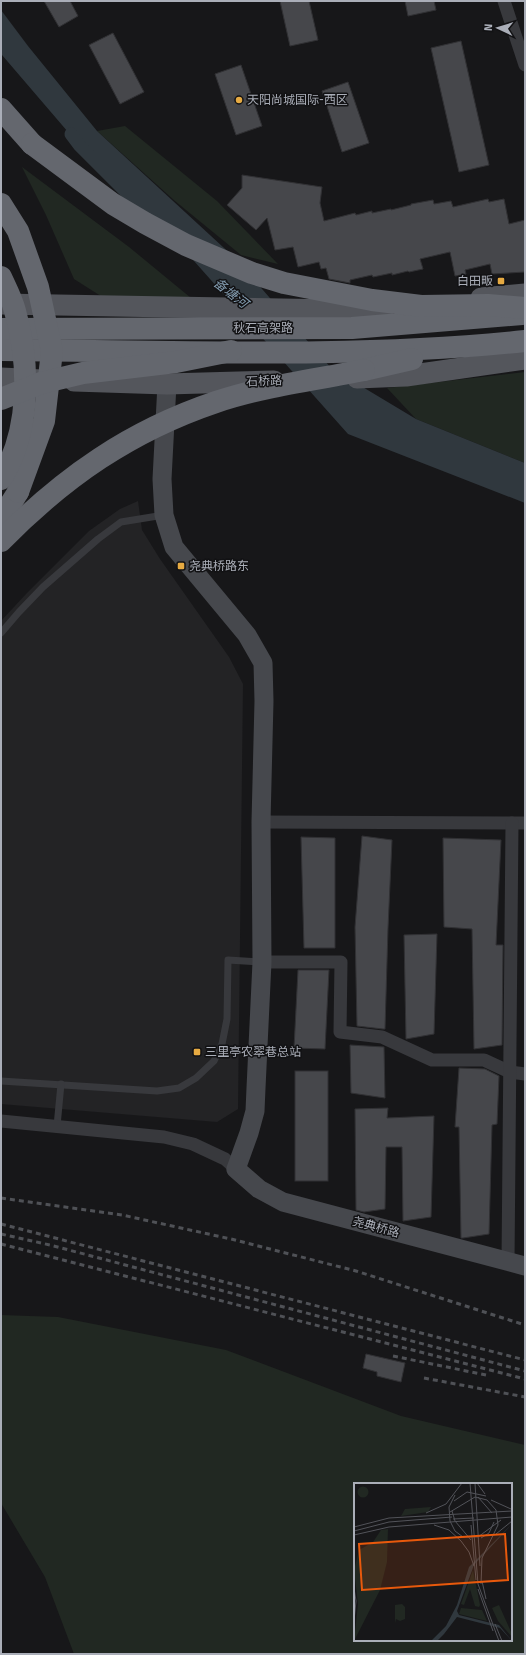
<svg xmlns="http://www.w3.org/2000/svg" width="526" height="1655" viewBox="0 0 526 1655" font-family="'Fira Sans','Noto Sans SC',sans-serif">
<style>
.built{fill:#232325}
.green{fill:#212822;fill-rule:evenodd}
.water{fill:#30383e}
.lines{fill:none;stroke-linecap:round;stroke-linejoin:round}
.canal{stroke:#30383e;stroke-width:13}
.building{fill:#46474b;stroke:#313134}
.lane{stroke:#38393d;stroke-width:7}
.street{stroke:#38393d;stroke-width:13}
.secondary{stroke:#46484d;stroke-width:19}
.primary{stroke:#54565c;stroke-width:21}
.highway{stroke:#64676e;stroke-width:22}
.rail{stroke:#4f5156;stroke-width:3;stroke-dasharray:5 4;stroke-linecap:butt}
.highway-bridge{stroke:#64676e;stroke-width:22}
.poi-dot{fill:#e6aa42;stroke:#121214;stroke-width:1.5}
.labels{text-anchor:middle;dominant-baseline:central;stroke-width:3;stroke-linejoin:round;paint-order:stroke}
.poi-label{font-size:12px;fill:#aaaeb8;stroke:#121214;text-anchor:start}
.street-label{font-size:12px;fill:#aaaeb8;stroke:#121214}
.water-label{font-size:13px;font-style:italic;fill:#839cb0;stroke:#121214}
.inset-road{fill:none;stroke:#525359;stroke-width:1}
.view{fill:#e8590c;fill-opacity:0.15;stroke:#e8590c;stroke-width:2}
.inset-edge{fill:none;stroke:#aaaeb8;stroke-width:2}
</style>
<rect width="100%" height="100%" fill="#171719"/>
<path class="built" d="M138 501 142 530 160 559 229 657 243 684 238 1109 217 1122 1 1104V621L27 593 89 531 120 509Z"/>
<g class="green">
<path d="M125 126 217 201 278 264 241 255 175 201 97 131Z"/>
<path d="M22 167 129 247 191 298H104L74 279 46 215Z"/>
<path d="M525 372V463L416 419 387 388Z"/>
<path d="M1 1315 58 1317 226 1350 401 1416 525 1445V1654H74L45 1577 1 1503ZM355 1484H511V1640H355Z"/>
</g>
<path class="water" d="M1 10 28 46 97 131 236 259 331 368 416 419 525 463V503L348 434 186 252 80 146 2 55 1 53Z"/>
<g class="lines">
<path class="canal" d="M71 134 80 146 153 219"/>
</g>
<g class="building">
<path d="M44 1H70L78 16 59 27Z"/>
<path d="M280 1H309L318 40 290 46Z"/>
<path d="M405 1H434L436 10 408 16Z"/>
<path d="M113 33 144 92 120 104 89 45Z"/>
<path d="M461 41 489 165 459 172 431 48Z"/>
<path d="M241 65 262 126 236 135 215 74Z"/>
<path d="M348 82 369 143 342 152 322 91Z"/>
<path d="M242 175 322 187 320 203 324 221 355 213 356 215 372 211V213L391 209V210L411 205V204L433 200 434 204 451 201 453 207 488 199 489 202 504 199 509 224 525 220V272L492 274 490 264 465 270 466 274 455 276 450 252 420 259 423 269 409 272 408 271 392 275V273L373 277 372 275 350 280V283L329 279 326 268 321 269 319 262 298 267 293 247 275 250 267 218 256 230 227 205 242 188Z"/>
<path d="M362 836 392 840 388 928 385 1029H383L357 1026 355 927Z"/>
<path d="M301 837 335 838V948H304Z"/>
<path d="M443 838 501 840 496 945H503L502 1045 474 1049 472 929 444 927Z"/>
<path d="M437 934 434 1034 406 1039 404 935Z"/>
<path d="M298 970H329L325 1049 294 1048Z"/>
<path d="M350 1045 384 1047 385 1098 351 1093Z"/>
<path d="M459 1068 485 1069 499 1076 497 1124 492 1125 489 1234 463 1238H461L459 1127H455Z"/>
<rect x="295" y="1071" width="33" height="110"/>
<path d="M388 1108 387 1118 434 1116 431 1217 403 1221 402 1147H386L385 1209 364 1212 356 1210 355 1109Z"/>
<path d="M366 1354 405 1363 401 1382 377 1376V1372L363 1368Z"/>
</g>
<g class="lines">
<g class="lane">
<path d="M1 633 19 612 43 587 98 539 121 522 164 515"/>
<path d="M1 1081 157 1091 179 1088 196 1078 214 1061 222 1044 227 1019 228 960 262 962"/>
<path d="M57 1126 61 1084"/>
</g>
<g class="street">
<path d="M504 1 525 65"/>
<path d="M261 822 525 823"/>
<path d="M262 962H341L340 1032 382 1037 432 1060H484L510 1072 525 1074"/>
<path d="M1 1121 164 1137 193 1144 225 1159 236 1169"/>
<path d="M508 1262 512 823"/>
</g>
<path class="secondary" d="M167 384 162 479 164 515 174 547 247 635 263 663 264 701 261 822 262 962 256 1088 255 1111 249 1133 236 1169 259 1189 283 1202 525 1266"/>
<g class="primary">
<path d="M481 298 525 294"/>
<path d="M1 304 339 310 386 306"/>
<path d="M1 378 42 380"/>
<path d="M357 378 406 376 525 359"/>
<path d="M74 381 167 384 274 381"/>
</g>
<g class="highway">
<path d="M1 109 32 144"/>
<path d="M1 329 352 328 522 314"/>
<path d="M1 350C175 351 352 359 525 341"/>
<path d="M364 370 412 359"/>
<path d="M1 519 18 492"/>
</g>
<g class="rail">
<path d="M1 1198 122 1215 231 1239 356 1271 525 1325"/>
<path d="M1 1224 525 1360"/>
<path d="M1 1234 50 1245 525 1371"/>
<path d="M1 1244 525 1379"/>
<path d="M393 1356 486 1375"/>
<path d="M424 1378 525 1397"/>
</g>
<g class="highway-bridge">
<path d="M32 144 113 204 145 223 186 245 252 273 284 283 372 300 421 306 488 305 525 308"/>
<path d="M1 204 18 231 38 287 52 351 44 421 18 492"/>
<path d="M1 277C6 288 12 299 15 311 30 364 31 431 1 479"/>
<path d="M1 399 41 383 83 373 176 362 231 351"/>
<path d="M1 541C64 477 130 431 216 402 263 386 315 380 364 370"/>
</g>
</g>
<g class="poi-dot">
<circle cx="239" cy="100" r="4"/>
<rect x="497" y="277" width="8" height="8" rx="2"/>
<rect x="177" y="562" width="8" height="8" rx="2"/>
<rect x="193" y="1048" width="8" height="8" rx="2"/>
</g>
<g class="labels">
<g class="poi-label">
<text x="247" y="100">天阳尚城国际-西区</text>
<text x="493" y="281" text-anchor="end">白田畈</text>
<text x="189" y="566">尧典桥路东</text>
<text x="205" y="1052">三里亭农翠巷总站</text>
</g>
<g class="street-label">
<text x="263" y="328">秋石高架路</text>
<text transform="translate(264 381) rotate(-2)">石桥路</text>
<text transform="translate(376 1227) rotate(15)">尧典桥路</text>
</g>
<g class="water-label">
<text transform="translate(231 293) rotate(38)">备塘河</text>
</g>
</g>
<g transform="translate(354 1483)">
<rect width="158" height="158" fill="#171719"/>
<path d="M3.5 9a5.5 5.5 0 1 1 11 0a5.5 5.5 0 1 1-11 0ZM77 24 74 29 47 33 51 26ZM34 46 33 79 26 107 0 158 4 121 0 87 5 67 19 59 27 47ZM119 87 126 122 125 124 121 123 116 106 110 122 107 121ZM48 121 51 124V136L46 138 42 136 41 140V122ZM145 122 158 151V154L144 138 138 125ZM107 125 128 127 133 138 105 131Z" fill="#212822"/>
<path d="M158 41 120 82 103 128 105 132 145 142 158 158 146 145 103 134 90 151 83 158H77L92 143 103 122 115 84Z" fill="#30383e"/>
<path class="inset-road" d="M116 0 124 101 145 158M121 0 126 83M123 0 131 11M101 12 95 24 96 38 101 48 109 54H124L147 37M124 14 138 30M137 17 157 26M100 18 113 9 132 13M98 28 101 38 117 57M96 29 121 14 133 17 142 27 144 42 128 75 127 101M72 30 92 21 108 0M99 36 120 35M80 42 95 47 107 58 115 69 120 83M117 42 122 97M0 44 35 35 158 28M0 48 35 39 98 34M142 51 158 38M0 52 35 44 158 34M127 55 135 50 140 39M128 98 132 116M0 105 2 118 0 138M124 106 139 148M141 141 148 158"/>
<path class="view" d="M151 51 154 97 8 107 5 61Z"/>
<rect width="158" height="158" class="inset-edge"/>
</g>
<rect width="526" height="1655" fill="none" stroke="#aaaeb8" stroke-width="4"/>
<g transform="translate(498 28) rotate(274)" stroke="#121214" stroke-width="3" paint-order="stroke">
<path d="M0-3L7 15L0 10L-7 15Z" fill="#aaaeb8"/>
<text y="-6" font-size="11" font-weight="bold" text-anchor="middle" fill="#aaaeb8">N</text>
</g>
</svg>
